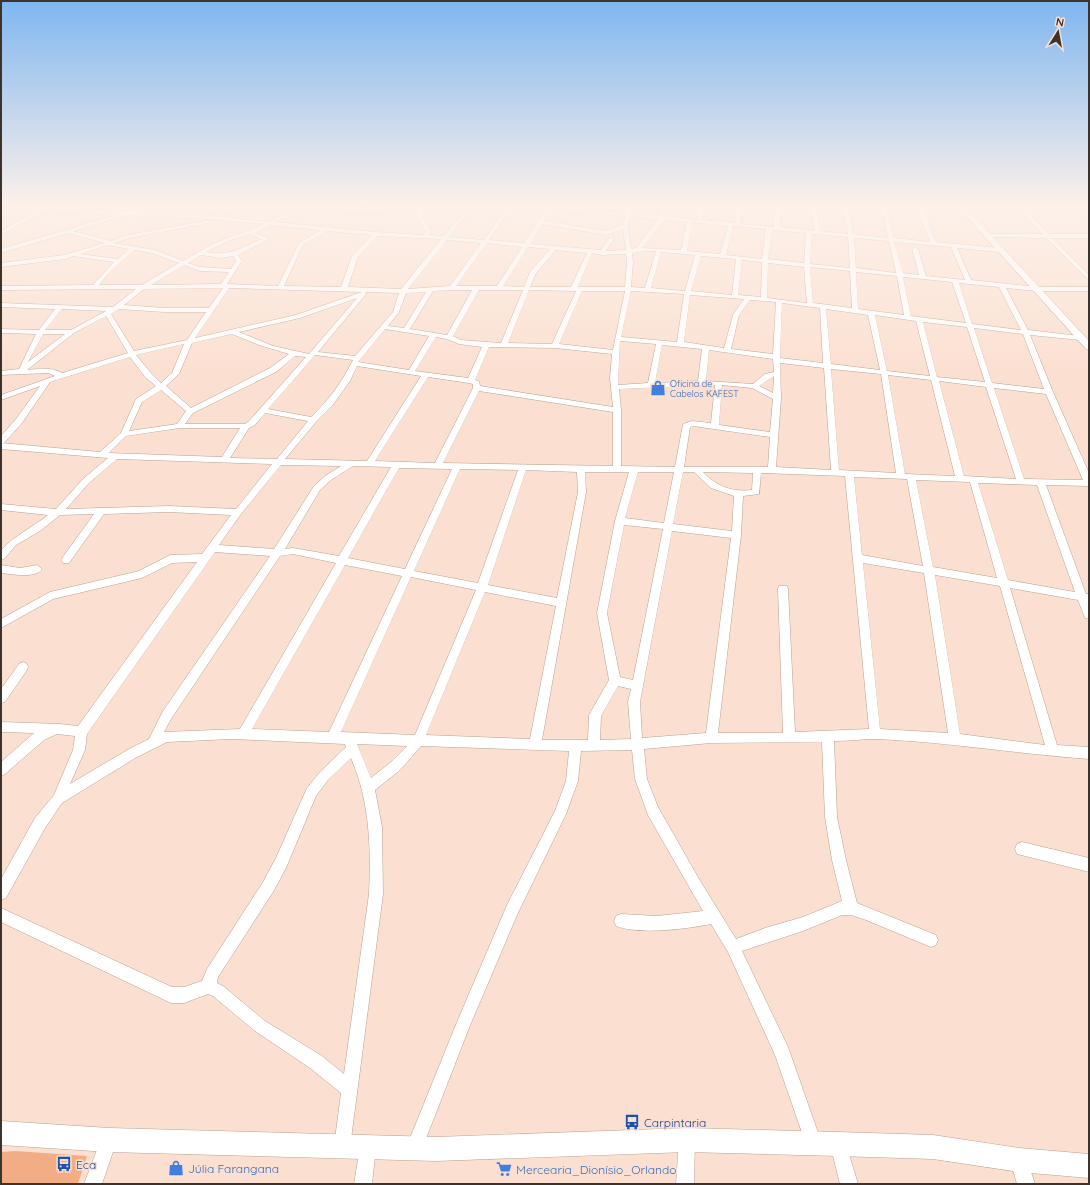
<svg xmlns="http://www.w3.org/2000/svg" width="1090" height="1185" viewBox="0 0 1090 1185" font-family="Quicksand,sans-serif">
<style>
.green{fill:#f3ad84}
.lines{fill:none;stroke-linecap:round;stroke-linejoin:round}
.street-casing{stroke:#b9a092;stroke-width:1}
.secondary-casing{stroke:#b9a092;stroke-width:1}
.street{fill:#fff;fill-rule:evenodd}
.secondary{fill:#fff;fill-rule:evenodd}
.labels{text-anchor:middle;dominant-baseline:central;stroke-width:3;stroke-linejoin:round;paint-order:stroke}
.far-shop-label{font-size:9px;fill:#366cbe;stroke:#fbe0d1;text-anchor:start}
.near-transit-label{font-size:12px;fill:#164399;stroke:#fbe0d1;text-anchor:start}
.near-shop-label{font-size:12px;fill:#366cbe;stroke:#fbe0d1;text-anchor:start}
</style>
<rect width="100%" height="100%" fill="#fbe0d1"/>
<path class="green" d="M15 1151 87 1156 78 1184H1V1152Z"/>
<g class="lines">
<defs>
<g id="street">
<path d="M8 207H59L126 212 142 207H151L135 213 207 215 269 222 283 214 316 209 398 207C388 212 376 212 365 212 336 212 301 208 275 222L376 232 424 235 425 231 416 215 417 207H423L422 215 431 231 429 235 444 236 467 207H472L449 237 484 240 507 207H512L489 240 524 243 547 207H569L625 213 626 207H632L630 213 660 216 662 207H667L665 216 697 220 699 207H705L702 220 735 223 736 207H742L740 224 774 227V207H780V227L815 231 810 207H816L820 231 848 234 843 207H849L853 234 888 238 881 207H886L894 238 930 242 918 210 903 207H922L936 242 999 248 1002 250 999 252 957 248 971 280 1036 287H1089V291H1036L1006 288 1028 330 1080 336 1083 338 1080 340 1030 335 1053 392 1089 473V486L1046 485 1086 594H1089V619L1085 618 1078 600 1010 588 1057 745 1089 747V759C1018 754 948 742 877 739 863 739 848 741 834 741L837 817 846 860 857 903 936 935 938 940 936 945 931 947 866 920 851 915H842L803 931 742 951 788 1047 822 1144 820 1150 814 1152 808 1150 775 1055 728 952 711 924C686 929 639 935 616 926L614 921 616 916 621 914 657 916 703 911 648 815 635 779 632 750 581 751 578 781 566 814 517 915 469 1028 420 1154 414 1156 408 1154 406 1148 457 1022 507 905 555 811 566 781 569 751 421 746 400 770 375 790 382 827 383 894 350 1147 348 1153 342 1155 336 1153 334 1147 341 1093 310 1068 255 1031 213 996 208 994 184 1003H171L1 922V908L172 987H184L202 981 207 969 263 882 276 858 307 788 320 772 346 747 345 744 231 739 167 742 137 757 62 803 45 828 6 898 1 900V879L35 818 54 795 73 750 75 736 57 734 44 740 5 774 1 776V762L34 733 1 732V722L60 724 78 726 197 562 172 563 142 578 53 599 1 628V619L50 592 139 571 170 555 202 554 231 515 169 512 104 514 69 563H63L61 560 63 557 94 514 60 515 40 531 16 545 4 559 1 560V550C14 536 33 527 48 515L1 510V504L56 509 83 479 108 458 1 449V436L16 419 40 386 1 400V395L55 376 48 373 1 375V371L19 369 36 334 1 333V329L39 330 55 309 1 307V303L113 307 136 289 1 290V286L93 285 114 262 73 256 65 259 1 267V263L64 255 105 243 68 233 1 253V249L117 215 47 210 1 235V231L37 211ZM551 209 625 216 623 225 606 231 544 221ZM126 215 207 219 264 224C251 231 238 234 225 239 210 244 197 253 183 261L155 250 114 243 129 238 208 223 210 222V220L128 235 111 241 73 231ZM630 216 658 219 636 248 631 249 628 226ZM664 220 687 222 681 250 642 248ZM692 222 728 226 720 254 687 251ZM542 224 606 235 623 229 626 250 606 251 614 239 611 237 609 238 601 250 530 244ZM270 225 320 230 299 243 278 286 227 284 242 261 238 255 268 240V238L255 233ZM733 226 766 229 762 259 726 255ZM772 230 806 233 804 263 768 259ZM327 231 372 235 352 256 341 287 284 286 303 245ZM250 234 261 239C239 249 231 256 206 252L228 241ZM812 234 848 237 850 268 810 264ZM377 236 441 239 401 289 348 287 358 257ZM854 238 889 241 896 273 856 268ZM447 240 481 243 450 286 408 289ZM894 242 951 247 965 280 926 276 918 249 915 247 912 249 919 275 903 273ZM487 243 522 247 497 286H456ZM107 245 129 249 118 259 80 254ZM528 247 550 249 530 272 524 287 503 286ZM134 250 152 253 179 263 142 285H99L108 274ZM555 250 587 253 571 287H530L536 273 551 256ZM647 251H656L645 288 631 287 633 262 632 253ZM661 252 695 255 685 291 651 288ZM592 253 602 255 626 254 627 262 625 287H578ZM201 255 221 258 233 256 236 261 231 269 200 267 188 263ZM701 256 736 259 732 295 691 291ZM742 260 762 262 761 297 738 295ZM768 263 804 267 807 303 767 298ZM184 265 199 271 229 272 221 284 151 285ZM810 267 850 271 852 308 813 303ZM856 272 897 276 904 315 858 309ZM903 277 952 282 966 323 911 316ZM959 283 999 287 1021 330 972 324ZM223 288 209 308H164L124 305 144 289ZM229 288 362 292 296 315 195 338ZM452 290H472L447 335 410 329 433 291ZM479 290H523L501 343 461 340 453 336ZM529 290 576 291 552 344 508 343ZM582 291H625L613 350 559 344ZM631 291 684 294 677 342 621 337ZM366 292 399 293 393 312 355 356 318 352 366 294ZM426 292 404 328 388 326 399 312 406 293ZM690 295 744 299 733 315 724 348 684 342ZM357 298 309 354 273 346 239 332 300 318ZM750 300 776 302 773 354 731 349 739 315ZM782 303 820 308 823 363 780 358ZM62 309 106 311 71 330H45ZM119 309 164 312H206L187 340 134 351 111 314ZM826 309 868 315 880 370 831 364ZM875 315 916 321 930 376 887 371ZM106 316 128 353 62 373C52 367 38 369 27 370L74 333ZM923 322 967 327 985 382 937 377ZM974 328 1023 334 1044 389 992 383ZM385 329 429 336 409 370 358 362ZM43 334H65L28 362ZM232 334 259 345 289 354 270 368 191 408 166 386 179 374 192 343ZM436 337 447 339 459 344 482 347 468 378 415 371ZM620 341 656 344 648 383 618 385ZM184 344 172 373 161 383 151 373 136 355ZM662 345 702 349 698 381 655 383ZM489 347 555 348 612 354 610 378 613 407 480 386 479 381 475 380ZM709 350 773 359 774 372 765 374 753 384 706 381ZM315 355 353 360C342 382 329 400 311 417L268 409ZM295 356 306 357 249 421 245 424H185L193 413 276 372ZM130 357 145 377 156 386 136 399 121 433 100 452 1 443H4L22 423 50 382ZM780 363 824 368 831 470 776 467 781 398ZM357 366 421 376 367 461 285 459 316 422 332 406 350 381ZM831 369 881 374 896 473 839 470ZM888 375 931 380 955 476 905 474ZM774 376 773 393 759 386ZM428 377 469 383 473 384V388L435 463 375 461ZM939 381 986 387 1016 479 964 476ZM715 385 711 423 692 421 683 424 675 467 621 466V410L619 389ZM722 385 752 388 773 399 770 432 719 425ZM994 388 1046 394 1083 480 1024 479ZM161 390 186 411 177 424 129 431 142 402ZM479 391 613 412V466L443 463ZM265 413 308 421 277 459 230 458 249 428 255 425ZM693 426 770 437 768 467H684L690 427ZM180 428H240L222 457 109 453 126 436ZM117 459 272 464 236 509 169 506 66 509 89 483ZM281 465 341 466 325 476 314 486 274 549 219 545 241 514ZM353 466 391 467 339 556 293 548 285 549 320 490 331 480ZM399 468 452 469 405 569 348 558ZM460 469 518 470 478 583 414 571ZM526 470 577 472 578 492 557 598 488 585ZM585 472H629L615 521 597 613 609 680 589 715 588 740H542L586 492ZM638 472H674L664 523 625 518ZM683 472H694L711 488 734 496 732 531 673 524ZM703 472 753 473 752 490C732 492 717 487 703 472ZM761 473 845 476 869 729 795 732 788 589 787 586H779L778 589 783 733H718L741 535 743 496 759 494ZM854 477 907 479 923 566 862 555ZM916 480 970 482 997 578 933 567ZM978 483 1037 485 1075 592 1008 580ZM624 525 663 529 633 680 620 677 607 613ZM672 531 731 538 706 733 642 738 640 702ZM215 552 270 556 163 711 149 739 129 749 70 784 85 750 87 734ZM293 554 336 563 240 729 164 732 171 719 280 556ZM863 563 924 573 948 733 880 729ZM345 565 402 576 329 732 252 729ZM935 575 1000 586 1045 745 960 734ZM411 577 476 590 415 735 341 732ZM485 592 556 606 530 739 426 735ZM618 686 631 689 628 702 631 739 600 740 601 716ZM822 742 825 817 832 860 842 901 803 917 765 928 736 939 699 879 658 807 647 779 644 749 711 743ZM357 744 407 746 391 762 371 778ZM351 758C370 802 371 847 369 894L344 1074 322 1056 265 1021 223 986 217 983 218 977 273 892 286 868 316 796 328 780Z"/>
<path d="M261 207H272L229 218 226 216Z"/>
<path d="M1017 207H1022L1049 234H1089V238H1052L1089 275V280L1046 238 984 237 983 236 986 234H1043Z"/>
<path d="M1076 207H1081L1089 214V219Z"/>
<path d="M1 565 20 568 37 565 42 569C36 579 11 574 1 573Z"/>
<path d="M23 662 27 664 28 667 27 670 5 702 1 703V689L19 664Z"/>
<path d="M1022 842 1089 858V872L1017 854 1015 849 1017 844Z"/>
<path d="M109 1132 115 1134 117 1140 102 1184H84L103 1134Z"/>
<path d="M687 1132 693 1134 695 1140 694 1184H676L679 1140 681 1134Z"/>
<path d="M838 1136 844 1138 846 1144 858 1184H840L830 1144 832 1138Z"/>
<path d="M368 1139 374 1141 376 1147 372 1184H354L360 1147 362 1141Z"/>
<path d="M1019 1151 1025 1154 1035 1184H1017L1010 1160 1013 1154Z"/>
</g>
<g id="secondary">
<path d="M958 207H965L1089 341V350L1086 349Z"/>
<path d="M1 1121 109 1128 436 1137 687 1128 838 1132 933 1135 1019 1148 1089 1154V1178L1019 1172 933 1159 838 1156 687 1152 436 1161 109 1152 1 1145Z"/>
</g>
</defs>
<use href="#street" class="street-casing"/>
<use href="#secondary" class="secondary-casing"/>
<use href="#street" class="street"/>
<use href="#secondary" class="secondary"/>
</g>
<linearGradient id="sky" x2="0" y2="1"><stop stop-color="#7fb6f0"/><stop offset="0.55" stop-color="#fdf1ea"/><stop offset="1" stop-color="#fdf1ea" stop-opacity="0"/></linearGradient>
<rect width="1090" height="373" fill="url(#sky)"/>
<defs>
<symbol id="shop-bare" viewBox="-9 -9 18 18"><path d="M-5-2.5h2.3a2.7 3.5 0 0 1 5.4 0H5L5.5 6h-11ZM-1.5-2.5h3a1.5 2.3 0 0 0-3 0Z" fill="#3f7fe0" stroke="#fbe0d1" stroke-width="2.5" paint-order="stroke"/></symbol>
<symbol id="bus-bare" viewBox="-9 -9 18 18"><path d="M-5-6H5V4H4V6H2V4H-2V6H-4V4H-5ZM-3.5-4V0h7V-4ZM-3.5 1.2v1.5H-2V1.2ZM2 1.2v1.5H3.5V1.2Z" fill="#1a4fb4" stroke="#fbe0d1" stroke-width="2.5" paint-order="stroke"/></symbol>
<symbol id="supermarket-bare" viewBox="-9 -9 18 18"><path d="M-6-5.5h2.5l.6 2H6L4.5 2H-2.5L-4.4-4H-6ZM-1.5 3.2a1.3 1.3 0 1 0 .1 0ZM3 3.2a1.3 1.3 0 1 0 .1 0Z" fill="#3f7fe0" stroke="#fbe0d1" stroke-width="2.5" paint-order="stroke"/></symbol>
</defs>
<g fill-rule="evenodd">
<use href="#shop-bare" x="647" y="377" width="22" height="22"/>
<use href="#bus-bare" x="621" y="1111" width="22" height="22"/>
<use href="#bus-bare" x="53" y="1153" width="22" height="22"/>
<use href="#shop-bare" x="165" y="1157" width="22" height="22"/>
<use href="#supermarket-bare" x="493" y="1158" width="22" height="22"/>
</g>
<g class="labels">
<g class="far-shop-label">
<text x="670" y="383">Oficina de<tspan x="670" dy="10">Cabelos KAFEST</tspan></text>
</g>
<g class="near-transit-label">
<text x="644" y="1122">Carpintaria</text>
<text x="76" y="1164">Eca</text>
</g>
<g class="near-shop-label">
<text x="188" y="1168">Júlia Farangana</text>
<text x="516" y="1169">Mercearia_Dionísio_Orlando</text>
</g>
</g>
<rect width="1090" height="1185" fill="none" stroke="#3d332d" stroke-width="4"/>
<g transform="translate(1058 32) rotate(11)" stroke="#fbe0d1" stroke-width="3" paint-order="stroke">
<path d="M0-3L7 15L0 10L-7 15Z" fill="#3d332d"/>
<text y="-6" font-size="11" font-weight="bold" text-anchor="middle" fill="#3d332d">N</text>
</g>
</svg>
